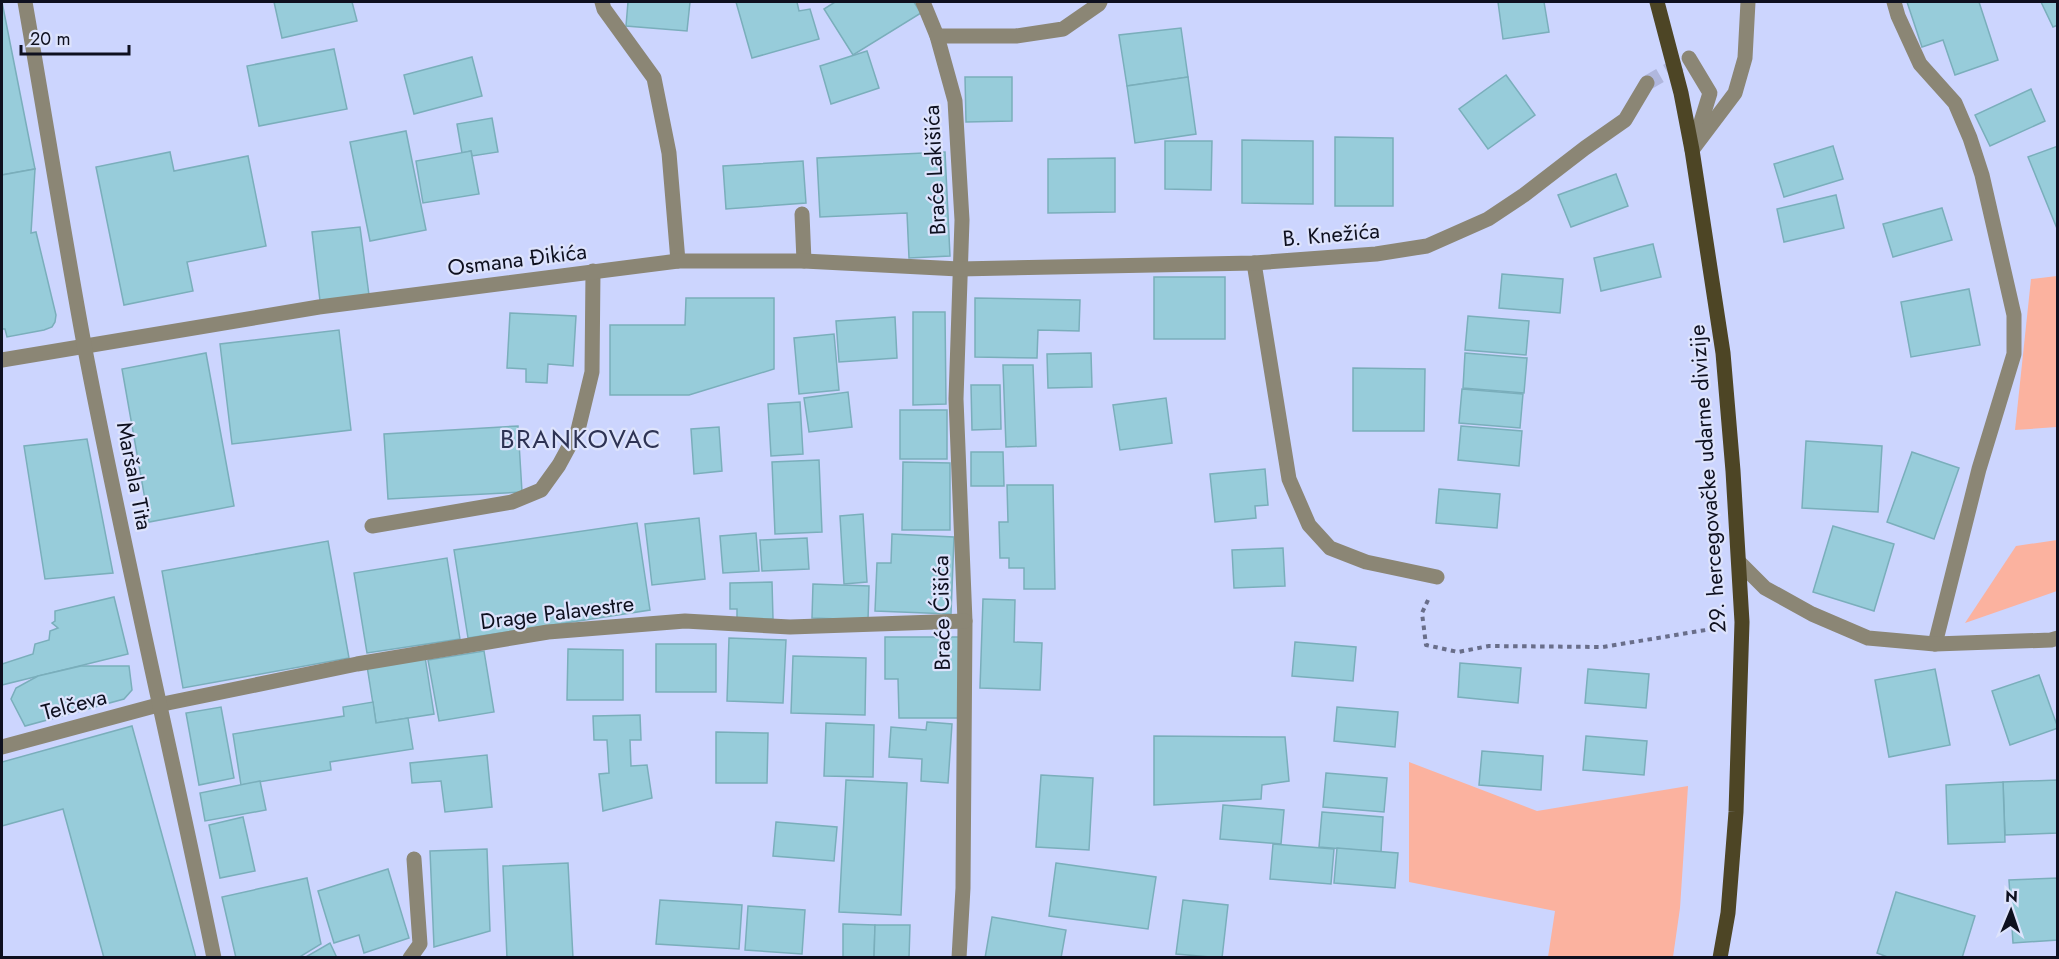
<svg xmlns="http://www.w3.org/2000/svg" width="2059" height="959" viewBox="0 0 2059 959" font-family="Jost,sans-serif">
<style>
.green{fill:#fbb29f}
.building{fill:#97ccda;stroke:#7aaebb;stroke-width:1.5}
.lines{fill:none;stroke-linecap:round;stroke-linejoin:round}
.minor-tunnel{stroke:#b0b7dd;stroke-width:15;stroke-dasharray:15 8;stroke-linecap:butt}
.path{stroke:#696e8a;stroke-width:4;stroke-dasharray:4.5 4.5;stroke-linecap:butt}
.service{stroke:#8b8675;stroke-width:15}
.minor{stroke:#8b8675;stroke-width:15}
.tertiary{stroke:#8b8675;stroke-width:15}
.primary{stroke:#4d4525;stroke-width:15}
.labels{text-anchor:middle;dominant-baseline:central;stroke-width:4.5;stroke-linejoin:round;paint-order:stroke}
.street-label{font-size:22px;fill:#0e101f;stroke:#dde3fc}
.quarter-label{font-size:26px;letter-spacing:1.5px;fill:#2e3354;stroke:#dde3fc}
</style>
<rect width="100%" height="100%" fill="#ccd5fe"/>
<g class="green">
<path d="M2057 276V427L2015 430 2031 279Z"/>
<path d="M2057 540V591L1965 623 2016 546Z"/>
<path d="M1409 762 1537 811 1688 786 1680 908 1673 957H1548L1555 911 1409 882Z"/>
</g>
<g class="building">
<path d="M2 2 35 169 2 175Z"/>
<path d="M274 2H352L357 21 282 38Z"/>
<path d="M628 2H690L687 31 626 26Z"/>
<path d="M736 2H797L799 11 810 9 819 39 752 58Z"/>
<path d="M835 2H914L921 13 853 55 824 9Z"/>
<path d="M1498 2H1544L1549 32 1503 39Z"/>
<path d="M1907 2H1979L1998 60 1955 75 1943 40 1922 47Z"/>
<path d="M2041 2H2058V25L2053 27Z"/>
<path d="M1181 28 1188 77 1127 86 1119 35Z"/>
<path d="M334 49 347 109 259 126 247 66Z"/>
<path d="M867 51 879 88 831 104 820 66Z"/>
<path d="M472 57 482 96 414 114 404 75Z"/>
<path d="M1506 75 1535 115 1488 149 1459 109Z"/>
<path d="M965 77H1012V121L966 122Z"/>
<path d="M1188 77 1196 134 1135 143 1127 86Z"/>
<path d="M2031 89 2045 121 1990 146 1975 115Z"/>
<path d="M492 118 498 152 472 156 471 151 462 153 457 124Z"/>
<path d="M406 131 426 230 370 241 350 142Z"/>
<path d="M1335 137 1393 138V206H1335Z"/>
<path d="M1242 140 1313 141V204L1242 203Z"/>
<path d="M1165 141H1212L1211 190 1165 189Z"/>
<path d="M1833 146 1843 179 1784 197 1774 164Z"/>
<path d="M2058 146V231L2028 157Z"/>
<path d="M471 151 479 194 423 203 416 161Z"/>
<path d="M170 152 174 171 248 156 266 246 187 262 193 291 124 305 96 167Z"/>
<path d="M945 152 950 256 909 258 907 213 820 217 817 158Z"/>
<path d="M1115 158V212L1048 213V159Z"/>
<path d="M803 161 806 203 726 209 723 166Z"/>
<path d="M35 169 31 233 36 232 56 315 55 322 52 327 44 330 7 337 5 329H2V175Z"/>
<path d="M1616 174 1628 206 1571 227 1558 195Z"/>
<path d="M1836 195 1844 228 1784 242 1777 209Z"/>
<path d="M1942 208 1952 240 1893 257 1883 224Z"/>
<path d="M360 227 369 295 320 301 312 232Z"/>
<path d="M1653 244 1661 277 1601 291 1594 258Z"/>
<path d="M1502 274 1563 279 1560 313 1499 308Z"/>
<rect x="1154" y="277" width="71" height="62"/>
<path d="M1969 289 1980 345 1911 357 1901 302Z"/>
<path d="M686 298H774V369L689 395H610V325H685Z"/>
<path d="M975 298 1080 300 1079 331 1038 330 1037 358 975 357Z"/>
<path d="M913 312H945L946 404 913 405Z"/>
<path d="M510 313 576 316 573 366 548 364 547 383 526 382V369L507 368Z"/>
<path d="M1468 316 1529 321 1526 355 1465 350Z"/>
<path d="M895 317 897 358 839 362 836 321Z"/>
<path d="M339 330 351 430 232 444 220 344Z"/>
<path d="M834 334 839 390 799 394 794 338Z"/>
<path d="M206 353 234 506 149 522 122 369Z"/>
<path d="M1091 353 1092 387 1048 388 1047 354Z"/>
<path d="M1465 353 1527 358 1524 393 1463 388Z"/>
<path d="M1003 365H1033L1036 446 1006 447Z"/>
<path d="M1353 368 1425 369 1424 431H1353Z"/>
<path d="M971 385H1000L1001 429 972 430Z"/>
<path d="M1462 389 1523 394 1520 428 1459 423Z"/>
<path d="M848 392 852 427 809 432 804 398Z"/>
<path d="M1166 398 1172 443 1120 450 1113 405Z"/>
<path d="M800 402 803 454 771 456 768 404Z"/>
<rect x="900" y="410" width="47" height="49"/>
<path d="M518 426 522 492 388 499 384 434Z"/>
<path d="M1461 426 1522 431 1519 466 1458 460Z"/>
<path d="M719 427 722 471 694 474 691 429Z"/>
<path d="M87 439 113 573 45 579 24 446Z"/>
<path d="M1806 441 1882 446 1878 512 1802 508Z"/>
<path d="M971 452H1003L1004 486H971Z"/>
<path d="M1912 452 1959 468 1934 539 1887 522Z"/>
<path d="M819 460 822 532 775 534 772 462Z"/>
<path d="M903 462 950 463V530H902Z"/>
<path d="M1265 469 1268 505 1255 506 1256 518 1215 522 1210 474Z"/>
<path d="M1007 485H1053L1055 589H1024V568H1009V558H1000L999 522H1008Z"/>
<path d="M1439 489 1500 494 1497 528 1436 523Z"/>
<path d="M863 514 867 582 844 584 840 516Z"/>
<path d="M699 518 705 579 652 585 645 524Z"/>
<path d="M637 523 650 610 468 638 454 550Z"/>
<path d="M1833 526 1894 544 1874 611 1813 592Z"/>
<path d="M756 533 759 571 723 573 720 536Z"/>
<path d="M892 534 954 537 951 614 875 611 877 563H891Z"/>
<path d="M807 538 809 569 762 571 760 540Z"/>
<path d="M328 541 349 658 183 688 162 571Z"/>
<path d="M1283 548 1285 586 1234 588 1232 550Z"/>
<path d="M447 558 460 639 367 653 354 573Z"/>
<path d="M772 582 773 619H737V609H730V583Z"/>
<path d="M813 584 869 586 868 620 812 618Z"/>
<path d="M114 597 128 654 2 685V664L33 654 35 644 49 640 50 631 58 628 52 623 55 621V611Z"/>
<path d="M983 599 1015 600 1014 642 1042 643 1040 690 980 688Z"/>
<path d="M885 637H959L960 718H899L898 679H885Z"/>
<path d="M729 638 786 640 783 703 727 701Z"/>
<path d="M1295 642 1356 647 1353 681 1292 676Z"/>
<rect x="656" y="644" width="60" height="48"/>
<path d="M568 649 623 650V700H567Z"/>
<path d="M484 651 494 712 439 721 428 660Z"/>
<path d="M793 656 866 658 865 715 791 713Z"/>
<path d="M425 657 434 714 376 723 367 666Z"/>
<path d="M1460 663 1521 668 1518 703 1458 697Z"/>
<path d="M81 666H129L132 690 124 699 25 726 11 699 16 688 38 676Z"/>
<path d="M1588 669 1649 674 1646 708 1585 703Z"/>
<path d="M1935 669 1950 745 1889 757 1875 680Z"/>
<path d="M2039 675 2058 728 2010 745 1992 691Z"/>
<path d="M373 702 376 723 408 718 413 749 330 762 331 770 241 785 233 734 344 716 343 707Z"/>
<path d="M221 707 234 778 199 785 186 713Z"/>
<path d="M1337 707 1398 712 1395 747 1334 741Z"/>
<path d="M640 715 641 740H630L631 766 647 765 652 798 603 811 599 774 609 773 607 740H594L593 716Z"/>
<path d="M927 722 952 724 948 783 921 781 922 759 889 757 891 727 926 730Z"/>
<path d="M826 723 874 725 873 777 824 776Z"/>
<path d="M132 726 196 958H104L63 809 2 826V762Z"/>
<path d="M716 732 768 733 767 783H716Z"/>
<path d="M1154 736 1285 737 1289 781 1262 785 1261 799 1154 805Z"/>
<path d="M1586 736 1647 741 1644 775 1583 770Z"/>
<path d="M1482 751 1543 756 1541 790 1479 785Z"/>
<path d="M487 755 492 807 445 812 441 781 412 783 410 763Z"/>
<path d="M1326 773 1387 778 1384 812 1323 807Z"/>
<path d="M1041 775 1093 778 1089 850 1036 847Z"/>
<path d="M846 780 907 783 901 915 839 912Z"/>
<path d="M2058 780V833L2005 835 2003 782Z"/>
<path d="M260 781 266 810 205 821 200 793Z"/>
<path d="M2003 782 2005 842 1948 844 1946 785Z"/>
<path d="M1223 805 1284 810 1281 844 1220 839Z"/>
<path d="M1322 812 1383 817 1381 852 1319 847Z"/>
<path d="M243 817 255 871 220 878 209 825Z"/>
<path d="M776 822 837 827 834 861 773 856Z"/>
<path d="M1273 844 1334 849 1331 884 1270 879Z"/>
<path d="M1337 848 1398 853 1395 888 1334 883Z"/>
<path d="M487 849 490 931 434 947 430 851Z"/>
<path d="M568 863 573 958H507L503 866Z"/>
<path d="M1056 863 1156 877 1148 929 1049 916Z"/>
<path d="M388 869 409 938 364 953 359 935 334 943 318 891Z"/>
<path d="M307 878 321 944 298 958H236L222 897Z"/>
<path d="M2058 878V940L2013 943 2009 880Z"/>
<path d="M1896 892 1975 916 1962 958H1890L1877 953Z"/>
<path d="M660 900 742 905 739 949 656 944Z"/>
<path d="M1183 900 1228 905 1222 958 1176 954Z"/>
<path d="M748 906 805 910 802 954 745 950Z"/>
<path d="M992 917 1066 930 1061 958H985Z"/>
<path d="M843 924 875 925 874 958H843Z"/>
<path d="M875 925H910L909 958H874Z"/>
<path d="M330 943 337 958H304Z"/>
</g>
<g class="lines">
<path class="minor-tunnel" d="M1647 83 1683 62"/>
<path class="path" d="M1428 600 1422 613 1426 645 1458 652 1489 646 1603 647 1718 628"/>
<g class="service">
<path d="M802 214 804 261"/>
<path d="M372 526 512 502 541 490 559 465 578 430 592 372 593 271"/>
</g>
<g class="minor">
<path d="M602 2 604 9 654 78 669 153 678 261"/>
<path d="M923 2 937 36 955 101 962 220 956 399 965 621 963 888 959 958"/>
<path d="M1894 2 1898 16 1920 64 1955 103 1970 138 1982 175 2014 315V354L1979 469 1935 644"/>
<path d="M937 36H1016L1063 29 1099 4 1100 2"/>
<path d="M1689 58 1710 93 1696 138"/>
<path d="M1692 150 1735 93 1745 58 1748 2"/>
<path d="M1254 263 1289 479 1309 525 1330 548 1366 562 1437 577"/>
<path d="M2 360 319 307 678 261H804L959 269 1254 263 1376 254 1427 246 1488 219 1524 195 1585 148 1625 120 1647 83"/>
<path d="M1739 562 1765 588 1812 614 1868 638 1935 644 2051 640 2058 638"/>
<path d="M2 747 158 705 357 664 548 632 685 621 790 627 965 621"/>
<path d="M410 958 420 944 414 859"/>
</g>
<path class="tertiary" d="M25 2C45 116 63 230 84 344 123 549 172 753 214 958"/>
<path class="primary" d="M1657 2 1681 93 1692 150 1723 353 1733 471 1742 622 1736 812 1728 913 1720 958"/>
</g>
<g class="labels">
<g class="street-label">
<text transform="translate(934 170) rotate(-93)">Braće Lakišića</text>
<text transform="translate(1331 234) rotate(-5)">B. Knežića</text>
<text transform="translate(517 259) rotate(-7)">Osmana Đikića</text>
<text transform="translate(135 476) rotate(79)">Maršala Tita</text>
<text transform="translate(1707 479) rotate(-94)">29. hercegovačke udarne divizije</text>
<text transform="translate(557 612) rotate(-7)">Drage Palavestre</text>
<text transform="translate(941 613) rotate(-91)">Braće Ćišića</text>
<text transform="translate(74 704) rotate(-15)">Telčeva</text>
</g>
<g class="quarter-label">
<text x="581" y="439">BRANKOVAC</text>
</g>
</g>
<rect width="2059" height="959" fill="none" stroke="#0e101f" stroke-width="6"/>
<g transform="translate(2011 911) rotate(2)" stroke="#dde3fc" stroke-width="4.5" paint-order="stroke">
<path d="M0-4.5L10 22L0 15L-10 22Z" fill="#0e101f"/>
<text y="-9" font-size="16" font-weight="bold" text-anchor="middle" fill="#0e101f">N</text>
</g>
<path d="M21 45v9h108v-9" fill="none" stroke="#0e101f" stroke-width="3"/>
<text x="30" y="45" font-size="18" fill="#0e101f" stroke="#dde3fc" stroke-width="4.5" paint-order="stroke">20 m</text>
</svg>
